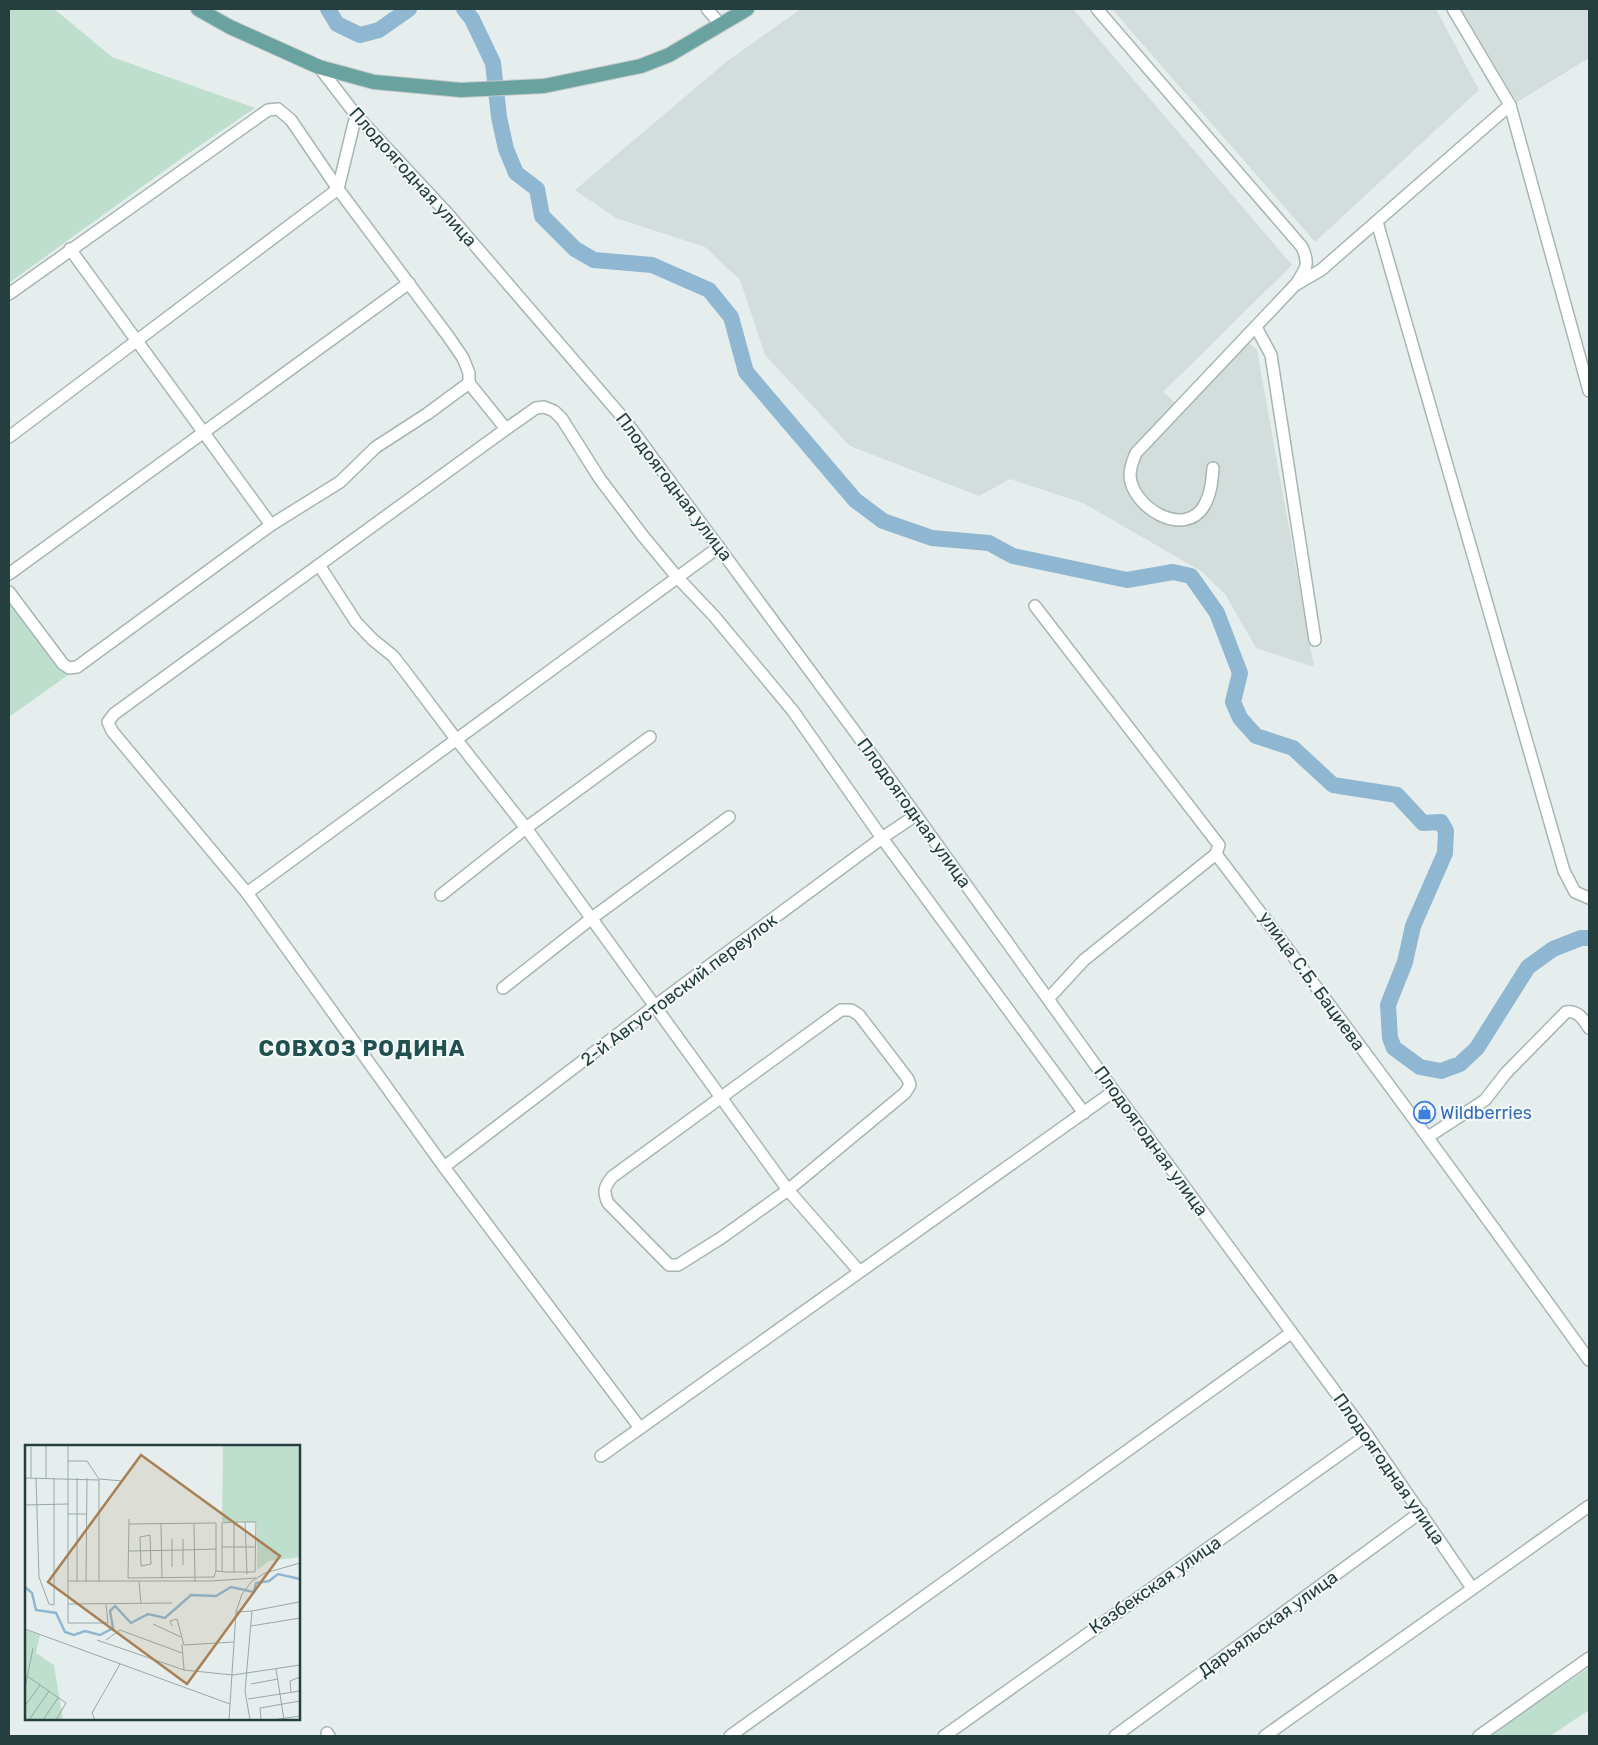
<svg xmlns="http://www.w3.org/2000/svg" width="1598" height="1745" viewBox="0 0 1598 1745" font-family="Rubik,sans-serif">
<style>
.built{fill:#d3dddb}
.green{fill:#bedece}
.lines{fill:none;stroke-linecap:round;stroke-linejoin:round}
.river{stroke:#8fb7d1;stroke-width:16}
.minor-casing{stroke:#a7b6b4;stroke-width:14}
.major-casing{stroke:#c2c9c9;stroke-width:16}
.minor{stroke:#fff;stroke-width:11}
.major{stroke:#6aa2a0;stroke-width:14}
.labels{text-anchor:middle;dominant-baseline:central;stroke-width:4;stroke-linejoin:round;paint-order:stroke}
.street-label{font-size:18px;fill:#243f3e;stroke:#f5faf9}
.shop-label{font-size:18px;fill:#366cbe;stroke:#f5faf9;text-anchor:start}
.district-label{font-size:22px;font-weight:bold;letter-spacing:1px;fill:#205150;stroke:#f5faf9}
.inset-river{fill:none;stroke:#8fb7d1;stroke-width:2.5}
.inset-road{fill:none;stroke:#98a8a6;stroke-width:1}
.view{fill:#a78155;fill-opacity:0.15;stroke:#a78155;stroke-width:2.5}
.inset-edge{fill:none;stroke:#243f3e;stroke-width:2.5}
</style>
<rect width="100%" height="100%" fill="#e5eeec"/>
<g class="built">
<path d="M801 9H1073L1292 265 1163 392 1182 409 1248 342 1257 350 1314 667 1256 648 1225 594 1201 571 1083 503 1010 479 979 496 850 446 765 355 740 280 705 247 616 218 575 190 726 62Z"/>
<path d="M1112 9H1436L1479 90 1315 242Z"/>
<path d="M1461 9H1589V58L1517 102Z"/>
</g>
<g class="green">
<path d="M9 9H54L112 57 255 108 186 155 9 283Z"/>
<path d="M9 597 68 675 9 717Z"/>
<path d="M1589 1668V1710L1550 1736H1487Z"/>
</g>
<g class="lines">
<g class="river">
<path d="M328 9 337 24 360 35 379 30 409 9"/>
<path d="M464 9 472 19 493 63 499 117 506 149 516 173 537 189 542 216 575 249 594 260 652 265 709 290 731 317 746 372 855 500 883 521 932 538 989 543 1013 556 1127 580 1173 572 1191 576 1217 613 1240 673 1233 702 1240 718 1256 736 1293 748 1333 785 1397 795 1423 823 1441 822 1446 831 1445 853 1413 926 1405 962 1388 1005 1390 1038 1394 1048 1420 1067 1441 1071 1460 1064 1477 1048 1528 967 1553 949 1581 938H1589"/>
</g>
<defs>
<g id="minor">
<path d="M707 9 721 25"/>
<path d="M1097 9 1302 247C1310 264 1306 269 1296 284L1136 453C1133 460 1130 468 1130 475 1131 507 1184 539 1204 506 1211 494 1212 481 1213 468"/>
<path d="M1453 9 1510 105 1589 391"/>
<path d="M319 67 356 115 448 214 624 419 895 786 1114 1091 1367 1435 1472 1588"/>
<path d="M1377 222 1564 871 1575 892 1589 898"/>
<path d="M70 249 271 525"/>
<path d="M1297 284 1321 270 1510 105"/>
<path d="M9 294 268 110 278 109 291 120 338 189 448 336 463 358 469 373V383L506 429"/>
<path d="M1256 327 1271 355 1315 640"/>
<path d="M9 437 338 189 356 115"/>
<path d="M319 565 356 622 372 639 393 656 404 670 456 739 526 828 650 737"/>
<path d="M9 574 409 283"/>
<path d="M9 592 63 664 69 668 77 667 271 525 340 482 376 447 427 414 469 383"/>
<path d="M1035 606 1219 845 1216 854C1343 1021 1467 1190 1589 1360"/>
<path d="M247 893 719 547"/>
<path d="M441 895 526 828 788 1190 859 1271"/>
<path d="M503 988 592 918 729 817"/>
<path d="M1048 999 1084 960 1216 854"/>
<path d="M841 1010H851L859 1015 908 1079 910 1085 905 1093 788 1190 721 1238 678 1265H669L608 1203C603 1192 604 1187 612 1177Z"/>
<path d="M1428 1137 1485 1100 1506 1073 1566 1012C1578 1010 1583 1019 1589 1028"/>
<path d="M444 1167 656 1005 882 838 916 815"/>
<path d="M640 1428 444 1167 247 893 112 731 108 722 114 714 506 429 536 408 544 407 554 411 562 419 600 479 643 536 677 577 714 616 793 711 882 838 1084 1113"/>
<path d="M601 1456 1114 1091"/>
<path d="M327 1733 329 1736"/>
<path d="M730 1736 1291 1333"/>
<path d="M944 1736 1367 1435"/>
<path d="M1115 1736 1421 1512"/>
<path d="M1265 1736 1589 1506"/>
<path d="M1479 1736 1589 1658"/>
</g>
<path id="major" d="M198 9 230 27 319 67 374 82 461 90 544 86 641 66 669 55 747 9"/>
</defs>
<use href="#minor" class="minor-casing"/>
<use href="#major" class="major-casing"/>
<use href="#minor" class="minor"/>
<use href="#major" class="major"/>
</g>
<defs>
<symbol id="shop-ring" viewBox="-11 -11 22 22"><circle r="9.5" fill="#f5faf9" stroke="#3f7fe0" stroke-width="1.5"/><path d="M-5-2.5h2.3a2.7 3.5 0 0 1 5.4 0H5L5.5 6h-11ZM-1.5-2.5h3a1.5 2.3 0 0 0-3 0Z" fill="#3f7fe0"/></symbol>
</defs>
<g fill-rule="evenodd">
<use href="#shop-ring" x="1412" y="1100" width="25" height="25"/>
</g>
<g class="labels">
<g class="street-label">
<text transform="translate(413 177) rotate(48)">Плодоягодная улица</text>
<text transform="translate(674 487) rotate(53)">Плодоягодная улица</text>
<text transform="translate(914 813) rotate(54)">Плодоягодная улица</text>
<text transform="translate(1312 981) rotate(54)">улица С.Б. Бациева</text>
<text transform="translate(679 990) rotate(-37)">2-й Августовский переулок</text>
<text transform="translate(1151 1141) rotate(54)">Плодоягодная улица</text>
<text transform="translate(1389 1469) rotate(55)">Плодоягодная улица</text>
<text transform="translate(1155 1585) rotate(-35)">Казбекская улица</text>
<text transform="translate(1268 1624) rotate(-36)">Дарьяльская улица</text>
</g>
<g class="shop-label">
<text x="1440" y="1113">Wildberries</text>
</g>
<g class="district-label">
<text x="362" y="1048">СОВХОЗ РОДИНА</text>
</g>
</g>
<g transform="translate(25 1445)">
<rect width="275" height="275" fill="#e5eeec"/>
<path d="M198 0H275V112L244 116 232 125V77H197ZM0 185 15 190 11 208 29 220 38 275H0Z" fill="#bedece"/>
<path class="inset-river" d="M0 142 7 148 11 165 31 168 40 187 49 190 60 186 75 190 88 183 85 166 90 161 106 178 123 169 140 173 166 150 191 151 206 142 229 147 231 138 244 136 253 129 275 134"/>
<path class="inset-road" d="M21 0V33M43 0V178H83L81 159M6 2V33M43 16H62L74 34 98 36M0 33 74 35V137M11 33 14 132 24 159 29 160V33M0 60 43 59M43 69H62M220 77 222 129M136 79 137 133M169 79 170 137M125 90 126 119 116 121 115 92ZM147 94V122M197 102H231M104 106 158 105V94M158 120V105L191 104M191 126 202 127H230L231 77H209V127M197 126V78L209 77M103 133 189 132 191 126V78L104 79M103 133 104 74M43 136H185L231 133M52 137V33M61 137 62 33M114 137 116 158M43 159 147 158M227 166 274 157M211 167 227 166 220 246 225 275M128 179 156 192M147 181 145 176 152 174 159 200 209 197M226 181 275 173M0 184 205 259M72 195 159 225 208 230 275 220M81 195 95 185 157 208M157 199 159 225M251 224 259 275M2 231 41 258 31 275M226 239 253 234M0 243 8 203M266 247 265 236 275 232M223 254 275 246M0 261 15 240M4 275 24 246M18 275 33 253M70 275 67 268 95 219M204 275 211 167 217 149 227 136 240 128 275 118M236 275 235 263 275 256M247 275 275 271"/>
<path class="view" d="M116 10 255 111 162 239 23 137Z"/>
<rect width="275" height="275" class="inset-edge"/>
</g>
<rect width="1598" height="1745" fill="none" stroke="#243f3e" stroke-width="20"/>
</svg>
